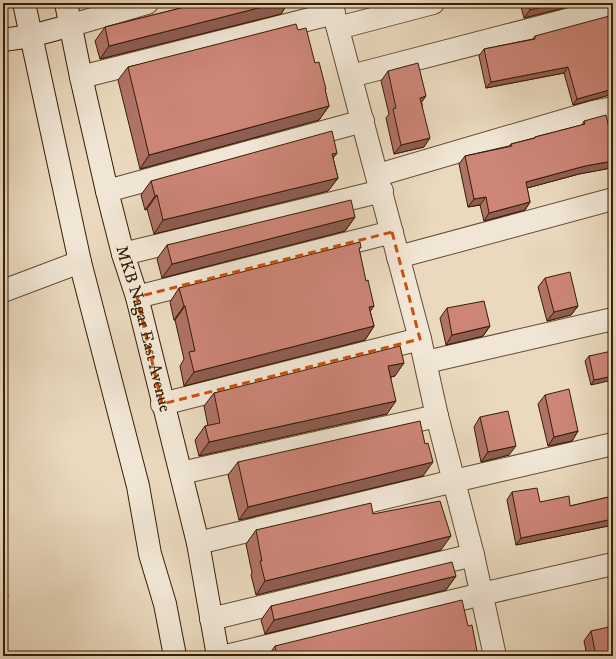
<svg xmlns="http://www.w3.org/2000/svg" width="616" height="659" viewBox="0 0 616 659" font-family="'IM FELL DW Pica',serif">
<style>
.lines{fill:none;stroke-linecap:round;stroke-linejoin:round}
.street-casing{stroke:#644d32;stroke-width:24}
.secondary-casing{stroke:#371e03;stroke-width:24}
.street{stroke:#f1e6d5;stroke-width:22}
.secondary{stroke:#f1e6d5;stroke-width:22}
.wall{fill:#af7266;stroke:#371e03}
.shaded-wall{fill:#8f5d53;stroke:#371e03}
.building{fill:#cc8577;stroke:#371e03}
.marked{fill:none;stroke:#cd500b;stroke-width:3;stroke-dasharray:8 5;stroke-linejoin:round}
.labels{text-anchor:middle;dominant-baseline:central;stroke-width:3;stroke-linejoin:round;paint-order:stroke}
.street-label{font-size:17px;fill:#371e03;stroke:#f1e6d5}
</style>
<rect width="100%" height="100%" fill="#ead9be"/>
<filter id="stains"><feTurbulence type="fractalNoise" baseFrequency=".005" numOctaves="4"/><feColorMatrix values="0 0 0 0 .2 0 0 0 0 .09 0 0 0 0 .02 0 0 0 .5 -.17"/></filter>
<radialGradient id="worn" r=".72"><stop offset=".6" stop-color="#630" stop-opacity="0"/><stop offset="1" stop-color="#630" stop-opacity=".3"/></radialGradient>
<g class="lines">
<defs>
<g id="street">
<path d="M331 3 420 339 437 416 473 555 495 656"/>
<path d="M72 25 147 3"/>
<path d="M338 28 433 3"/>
<path d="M351 76 613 8"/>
<path d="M81 77 334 13"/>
<path d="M378 175 593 112 613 108"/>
<path d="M107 191 363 121"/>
<path d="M123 254 382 191"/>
<path d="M398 257 613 199"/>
<path d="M3 291 80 262"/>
<path d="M137 297 392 232"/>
<path d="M426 362 613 319"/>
<path d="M162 404 420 339"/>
<path d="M181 473 437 416"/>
<path d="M198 543 454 481 613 444"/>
<path d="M211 619 473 555"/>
<path d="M226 656 482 594 613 564"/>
</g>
<g id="secondary">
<path d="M24 3 80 262 138 486 150 554 165 604 175 656"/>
<path id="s1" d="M66 3 81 77 107 191 123 254 137 297 198 543 218 656"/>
<path d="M3 40 31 36 72 25"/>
</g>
</defs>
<use href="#street" class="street-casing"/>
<use href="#secondary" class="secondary-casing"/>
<use href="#street" class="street"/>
<use href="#secondary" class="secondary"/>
</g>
<g class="wall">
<path d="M201 3H288L281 14 100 59 95 41 105 27Z"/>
<path d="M520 3H583L524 18Z"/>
<path d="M298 30 315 63 325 90 329 106 319 120 140 169 118 80 128 67Z"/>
<path d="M535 36 613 94 573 105 564 73 486 88 479 56 484 49 533 39Z"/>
<path d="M388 71 422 103 424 147 394 154 386 118 389 114 381 81Z"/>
<path d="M584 121 613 145V165L611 168 579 174 527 188 530 202 525 210 484 221 480 205 468 207 459 164 465 156 509 146 511 144 534 138 535 137 582 125Z"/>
<path d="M337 153 333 158 338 178 328 191 154 234 147 209 145 210 141 195 151 181Z"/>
<path d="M355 217 345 231 162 278 157 259 167 245Z"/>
<path d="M359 250 370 311 374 326 365 340 184 386 180 366 184 359 175 320H174L170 302 179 288Z"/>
<path d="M545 278 578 306 571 315 547 321 538 287Z"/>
<path d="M447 308 490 326 483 336 446 345 440 318Z"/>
<path d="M589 356 613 358 591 385 585 361Z"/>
<path d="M395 376 391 377 387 414 199 456 195 440 205 426H208L204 406 214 393Z"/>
<path d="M545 395 578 431 572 441 548 446 538 404Z"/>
<path d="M480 417 509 455 481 462 474 427Z"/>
<path d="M238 462 423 476 239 520 228 475Z"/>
<path d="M512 492 540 502 570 506 613 496V525L516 545 507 500Z"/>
<path d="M373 514 441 550 256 595 251 575 252 573 246 544 256 530Z"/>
<path d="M456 576 446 590 265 634 261 620 271 606Z"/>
<path d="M468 626 478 656H268L275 646Z"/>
<path d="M591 631 613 656H587L584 641Z"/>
</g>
<g class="shaded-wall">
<path d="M278 3H288L281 14 100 59 109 46Z"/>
<path d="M558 3H583L524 18 530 10Z"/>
<path d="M568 67 564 73 486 88 491 82Z"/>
<path d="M613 89V94L573 105 577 99Z"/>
<path d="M426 96 419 106 420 98Z"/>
<path d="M329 106 319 120 140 169 149 155Z"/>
<path d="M430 138 424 147 394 154 401 145Z"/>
<path d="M337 153 327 166 332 154Z"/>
<path d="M613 161V165L611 168 579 174 520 190 526 182 585 166Z"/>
<path d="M338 178 328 191 154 234 163 220Z"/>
<path d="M157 195 147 209 145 210 155 196Z"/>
<path d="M486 197 480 205 468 207 474 199Z"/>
<path d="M530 202 525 210 484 221 489 213Z"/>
<path d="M355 217 345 231 162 278 172 264Z"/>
<path d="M184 306H185L175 320H174Z"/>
<path d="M374 306 365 319 369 307Z"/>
<path d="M578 306 571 315 547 321 554 312Z"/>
<path d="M374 326 365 340 184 386 194 372Z"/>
<path d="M490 326 483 336 446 345 452 335Z"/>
<path d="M404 363 395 376 379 380 388 366Z"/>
<path d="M613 376V380L591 385 594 380Z"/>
<path d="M396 401 387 414 199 456 209 442Z"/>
<path d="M578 431 572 441 548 446 554 437Z"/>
<path d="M516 446 509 455 481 462 488 452Z"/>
<path d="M433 462 423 476 239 520 248 507Z"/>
<path d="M613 519V525L516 545 521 538Z"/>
<path d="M451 536 441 550 256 595 265 581Z"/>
<path d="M456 576 446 590 265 634 274 620Z"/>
<path d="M8 596 3 603V597Z"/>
</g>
<g class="building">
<path d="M201 3H278L109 46 105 27Z"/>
<path d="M528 3H558L530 10Z"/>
<path d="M613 15V89L577 99 568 67 491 82 484 49 535 39V36Z"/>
<path d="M296 24 298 30 306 28 315 63 319 62 326 89H325L329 106 149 155 128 67Z"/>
<path d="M418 63 426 96 420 98 430 138 401 145 393 109 396 108 388 71Z"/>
<path d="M606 115 613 145V161L585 166 526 182 530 202 489 213 486 197 474 199 465 156 512 146 511 144 535 138V137L585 124 584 121Z"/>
<path d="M332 131 337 153 332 154 338 178 163 220 157 195 155 196 151 181Z"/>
<path d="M351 200 355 217 172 264 167 245Z"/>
<path d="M360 242 361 248H359L366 281 368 280 374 306 369 307 374 326 194 372 189 352 195 351 185 306H184L179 288Z"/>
<path d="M570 272 578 306 554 312 545 278Z"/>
<path d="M484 301 490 326 452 335 447 308Z"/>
<path d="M400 346 404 363 388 366 396 401 209 442 205 426 220 423 214 393Z"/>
<path d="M612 351 613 358V376L594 380 589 356Z"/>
<path d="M569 389 578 431 554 437 545 395Z"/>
<path d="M508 411 516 446 488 452 480 417Z"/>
<path d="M420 421 425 444 428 443 433 462 248 507 238 462Z"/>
<path d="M537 488 540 502 569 496 570 506 613 496V519L521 538 512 492Z"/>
<path d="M440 501 451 536 265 581 260 561H262L256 530 371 503 373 514Z"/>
<path d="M452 562 456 576 274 620 271 606Z"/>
<path d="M3 574 8 596 3 597Z"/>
<path d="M462 600 468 626 472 625 478 656H277L275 646Z"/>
<path d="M613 626V656H596L591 631Z"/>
<path d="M30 651 31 656H9Z"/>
</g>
<path class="marked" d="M392 232 420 339 162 404 137 297Z"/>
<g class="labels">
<g class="street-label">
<text stroke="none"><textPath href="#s1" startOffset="335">MKB Nagar East Avenue</textPath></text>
</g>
</g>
<rect width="616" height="659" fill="none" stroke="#ead9be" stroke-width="16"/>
<rect x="4" y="4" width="608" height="651" fill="none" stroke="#371e03" stroke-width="2"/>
<rect x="8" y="8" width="600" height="643" fill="none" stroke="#371e03"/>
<rect width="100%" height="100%" filter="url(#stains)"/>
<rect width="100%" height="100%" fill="url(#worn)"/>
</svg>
